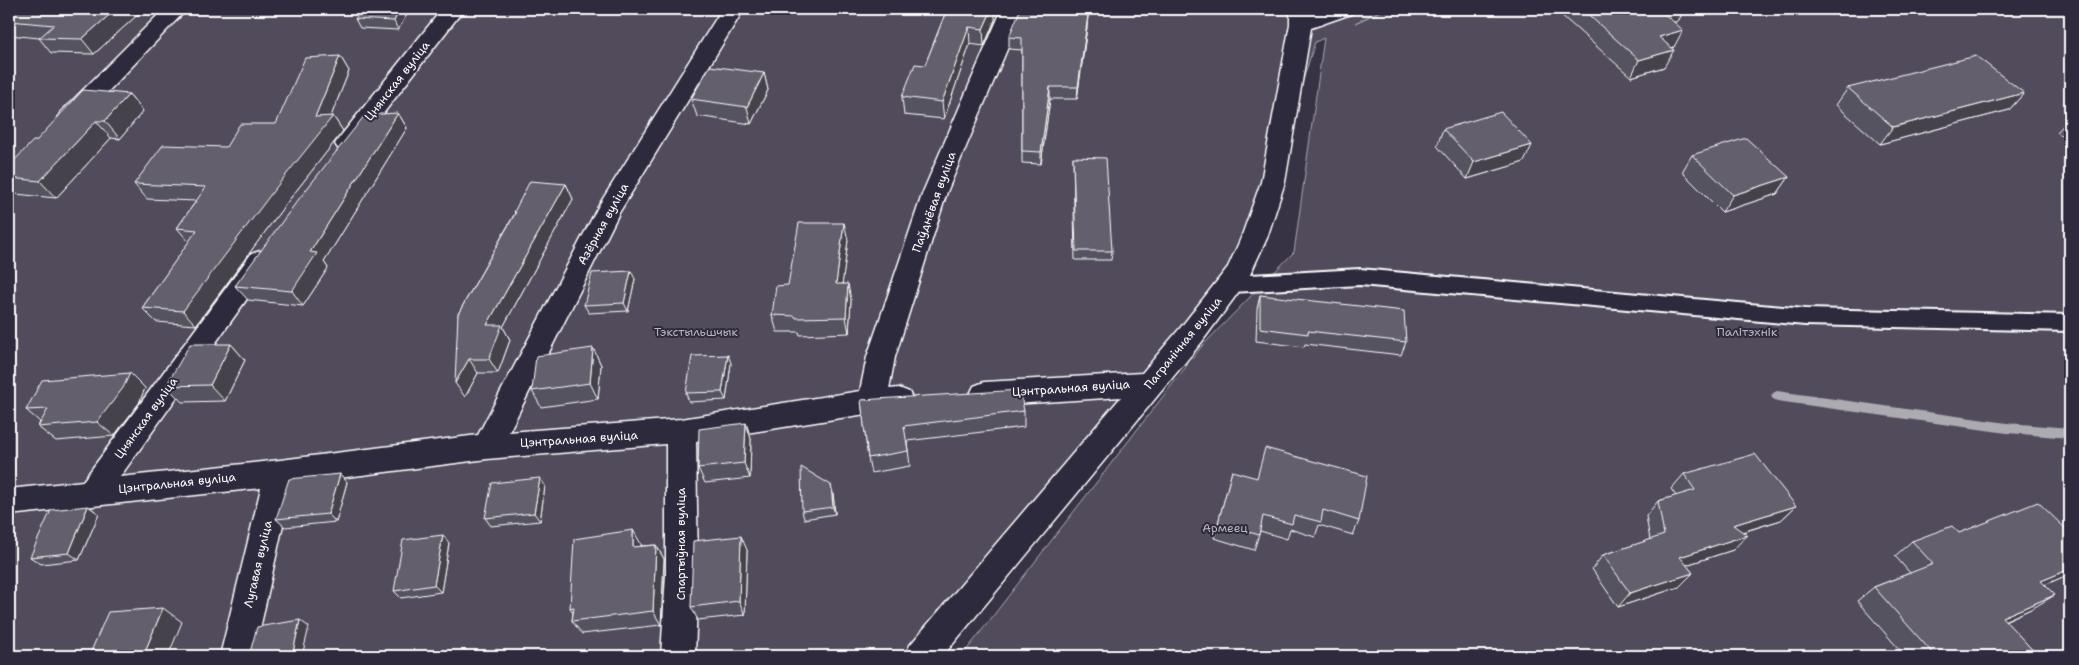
<svg xmlns="http://www.w3.org/2000/svg" width="2079" height="665" viewBox="0 0 2079 665" font-family="'Shantell Sans',sans-serif">
<style>
.green{fill:#514c5c;stroke:#a8a6ae}
.lines{fill:none;stroke-linecap:round;stroke-linejoin:round}
.stream{fill:#adabb2;fill-rule:evenodd}
.lane-casing{stroke:#fff;stroke-width:4}
.street-casing{stroke:#fff;stroke-width:3}
.lane{fill:#2f2a3d;fill-rule:evenodd}
.street{fill:#2f2a3d;fill-rule:evenodd}
.wall{fill:#55525e;stroke:#fff}
.shaded-wall{fill:#45424c;stroke:#fff}
.building{fill:#635f6d;stroke:#fff}
.labels{text-anchor:middle;dominant-baseline:central;stroke-width:4;stroke-linejoin:round;paint-order:stroke}
.street-label{font-size:12px;fill:#fff;stroke:#2f2a3d}
.park-label{font-size:12px;fill:#b9b7be;stroke:#2f2a3d}
</style>
<rect width="100%" height="100%" fill="#373345"/>
<filter id="ink" filterUnits="userSpaceOnUse"><feTurbulence type="fractalNoise" baseFrequency=".02" numOctaves="2"/><feDisplacementMap in="SourceGraphic" scale="10" xChannelSelector="R" yChannelSelector="G"/><feConvolveMatrix kernelMatrix="1 2 1 2 8 2 1 2 1" color-interpolation-filters="sRGB"/></filter>
<g filter="url(#ink)">
<path class="green" d="M9 9H1383L1355 23 1386 9H2070V656H962L1202 346 1294 252 1324 38 1315 42 1254 238 1153 375 920 656H9Z"/>
<g class="lines">
<path class="stream" d="M1777 391 2007 423 2070 428V438L2007 433 1777 401 1773 399 1771 396 1773 393Z"/>
<defs>
<path id="lane" d="M1360 269 1805 309 2070 315V331L1805 325 1360 285 1231 292 1224 290 1221 284 1224 278 1231 276Z"/>
<g id="street">
<path d="M164 9H187L78 123 70 125 62 123 58 117 62 111Z"/>
<path d="M442 9H464L355 150 347 152 339 150 335 144 339 138Z"/>
<path d="M722 9H744L619 213 509 432 681 419 860 391 867 357 923 192 1002 9H1024L947 192 895 357 889 389 899 388 909 392 913 400 909 408 899 412 872 413 696 441 698 574 695 656H661L666 574V444L487 459 292 484 254 656H220L261 488 9 515V489L83 481 251 254 260 251 269 254 273 261 269 268 120 477 280 460 478 435 599 205Z"/>
<path d="M1290 9H1312V13L1323 9H1354L1351 14 1311 28 1285 182 1267 238 1248 279 1201 343 943 656H905L910 645 1121 397 984 406 974 402 970 394 974 386 984 382 1142 373 1181 327 1228 267 1241 238 1261 182 1290 24Z"/>
</g>
</defs>
<use href="#lane" class="lane-casing"/>
<use href="#street" class="street-casing"/>
<use href="#lane" class="lane"/>
<use href="#street" class="street"/>
</g>
<g class="wall">
<path d="M9 9H144L94 54 51 53 39 38 9 35Z"/>
<path d="M410 9 398 30 360 28 355 19Z"/>
<path d="M947 9 995 20 984 46 970 44 944 119 904 115 902 97 925 65Z"/>
<path d="M1562 9H1685L1678 21 1674 22V47L1672 48 1664 67 1631 77 1560 14Z"/>
<path d="M1088 15 1087 27 1077 99H1050L1041 164 1022 163V50L1009 49V37Z"/>
<path d="M340 56 349 71 331 116H333L343 131 285 205 196 325 156 322 142 308 189 242 177 228 196 201 147 199 134 184 226 147 276 124Z"/>
<path d="M764 73 768 90 751 124 697 116 691 99Z"/>
<path d="M1848 88 2024 93 2009 110 1880 144 1836 105Z"/>
<path d="M129 94 143 111 120 139 111 138 56 198 15 194 9 187V166L36 141Z"/>
<path d="M398 113 407 128 324 262 328 268 303 306 248 300 235 286Z"/>
<path d="M2070 118V142L2057 132Z"/>
<path d="M1443 129 1524 162 1467 179 1437 146Z"/>
<path d="M1692 155 1789 177 1777 194 1722 212 1682 172Z"/>
<path d="M1073 157 1112 251 1111 260H1075Z"/>
<path d="M566 184 573 199 503 327 510 340 498 373H478L465 397 458 314 515 213 514 212Z"/>
<path d="M848 240 842 284 851 300 849 333 800 335 799 332H777L772 315 788 285Z"/>
<path d="M635 279 628 311 589 313 584 305Z"/>
<path d="M1260 295 1406 342 1401 355 1305 344 1304 347 1256 341 1257 309Z"/>
<path d="M231 344 245 360 225 401 182 402 166 386Z"/>
<path d="M593 348 601 365 598 399 541 407 532 391Z"/>
<path d="M731 363 726 400 689 402 686 393Z"/>
<path d="M130 373 145 388 139 403 114 436 56 441 38 427 40 422 26 410Z"/>
<path d="M861 400 1024 411V427L907 441 910 466 871 473 868 458Z"/>
<path d="M746 423 751 439 750 478 705 483 698 468Z"/>
<path d="M1232 471 1359 521 1353 535 1319 525 1315 537 1290 529 1287 539 1260 531 1254 550 1214 538Z"/>
<path d="M340 474 347 482 336 522 285 527 276 519Z"/>
<path d="M1684 474 1796 506 1781 520 1743 532 1733 550 1686 565 1693 573 1679 587 1618 607 1592 569 1603 555 1650 540 1646 516 1658 501 1676 496 1671 489Z"/>
<path d="M540 478 545 486 540 521 491 526 485 518Z"/>
<path d="M833 493 835 514 804 519 802 511Z"/>
<path d="M88 506 99 514 79 560 41 564 30 557Z"/>
<path d="M1959 533H2070V574L2044 585 2033 608 2005 621 2038 656H1905L1857 601 1874 587 1910 573 1895 556 1912 541Z"/>
<path d="M449 543 441 592 401 598 394 591Z"/>
<path d="M641 544V546L656 545 664 559 661 625 582 634 572 621 573 612 570 608Z"/>
<path d="M747 550 745 615 698 620 691 607Z"/>
<path d="M1516 651 1567 656H1512Z"/>
</g>
<g class="shaded-wall">
<path d="M116 9H144L94 54 82 39Z"/>
<path d="M400 9H410L398 30 394 21Z"/>
<path d="M992 9H995V20L984 46 983 29Z"/>
<path d="M1669 9H1685L1678 21 1652 28 1661 11Z"/>
<path d="M1088 15 1087 27 1077 99 1078 87Z"/>
<path d="M969 27 970 44 944 119 942 102Z"/>
<path d="M1683 30 1674 47 1650 54 1659 37Z"/>
<path d="M1674 50 1664 67 1631 77 1639 60Z"/>
<path d="M340 56 349 71 329 121 333 116 343 131 285 205 196 325 183 311 315 117Z"/>
<path d="M764 73 768 90 751 124 747 107Z"/>
<path d="M1050 87V99L1041 164V152Z"/>
<path d="M2024 93 2009 110 1880 144 1893 127Z"/>
<path d="M129 94 143 111 120 139 105 121Z"/>
<path d="M398 113 407 128 324 262 328 268 303 306 292 291 310 252Z"/>
<path d="M96 121 111 138 56 198 40 181Z"/>
<path d="M1532 145 1524 162 1467 179 1474 162Z"/>
<path d="M1789 177 1777 194 1722 212 1733 195Z"/>
<path d="M566 184 573 199 503 327 510 340 498 373 489 359 487 325Z"/>
<path d="M844 223 848 240 840 301 836 284Z"/>
<path d="M631 271 635 279 628 311 624 303Z"/>
<path d="M848 284 851 300 849 333 846 317Z"/>
<path d="M231 344 245 360 225 401 210 385Z"/>
<path d="M593 348 601 365 598 399 590 383Z"/>
<path d="M728 355 731 363 726 400 722 392Z"/>
<path d="M469 359 478 373 465 397 455 383Z"/>
<path d="M130 373 145 388 139 403 114 436 97 422Z"/>
<path d="M746 423 751 439 750 478 744 463Z"/>
<path d="M340 474 347 482 336 522 328 514Z"/>
<path d="M540 478 545 486 540 521 534 513Z"/>
<path d="M831 485 833 493 835 514 833 507Z"/>
<path d="M88 506 99 514 79 560 69 553Z"/>
<path d="M1796 506 1781 520 1719 539 1733 525Z"/>
<path d="M633 530 641 544V561L633 547Z"/>
<path d="M443 535 449 543 441 592 434 585Z"/>
<path d="M1747 535 1733 550 1667 571 1680 557Z"/>
<path d="M741 536 747 550 745 615 739 601Z"/>
<path d="M656 545 664 559 661 625 653 611Z"/>
<path d="M2070 569V574L2020 595 2041 581Z"/>
<path d="M1693 573 1679 587 1618 607 1630 593Z"/>
<path d="M2055 595 2033 608 1981 631 2002 617Z"/>
<path d="M163 608 182 622 168 656H143Z"/>
<path d="M300 620 309 627 302 656H292Z"/>
</g>
<g class="building">
<path d="M9 9H116L82 39 39 38 54 25 9 21Z"/>
<path d="M362 9H400L394 21 355 19Z"/>
<path d="M947 9H992L983 29 969 27 942 102 902 97 915 64 925 65Z"/>
<path d="M1582 9H1669L1661 11 1683 30 1659 37 1674 50 1639 60Z"/>
<path d="M1020 10 1088 15 1078 87H1050L1041 152 1022 151V38L1009 37Z"/>
<path d="M340 56 315 117 333 116 274 190 183 311 142 308 197 230 177 228 206 187 134 184 163 145 226 147 240 124H276L305 58Z"/>
<path d="M1976 56 2024 93 1893 127 1848 88Z"/>
<path d="M710 66 764 73 747 107 691 99Z"/>
<path d="M83 90 129 94 105 121H96L40 181 9 178V166L33 141H36Z"/>
<path d="M1501 112 1532 145 1474 162 1443 129Z"/>
<path d="M398 113 310 252 317 253 292 291 235 286 295 204 365 115Z"/>
<path d="M1746 138 1789 177 1733 195 1692 155Z"/>
<path d="M1073 157 1106 158 1112 251H1076Z"/>
<path d="M530 181 566 184 487 325H502L489 359H469L455 383 458 314 516 212H514Z"/>
<path d="M799 223H844L836 284H848L846 317 796 318 795 316 772 315 776 286 788 285Z"/>
<path d="M631 271 624 303 584 305 592 273Z"/>
<path d="M1260 295 1404 311 1406 342 1308 331V334L1260 328Z"/>
<path d="M190 344H231L210 385 166 386Z"/>
<path d="M593 348 590 383 532 391 536 356Z"/>
<path d="M728 355 722 392 686 393 692 356Z"/>
<path d="M130 373 123 388 97 422 38 427 48 409 26 410 42 380Z"/>
<path d="M1020 390 1024 411 904 426 908 451 868 458 861 400Z"/>
<path d="M746 423 744 463 698 468 699 429Z"/>
<path d="M1265 448 1367 476 1359 521 1323 510 1321 522 1294 515 1292 524 1263 516 1259 535 1218 523 1232 471 1257 478Z"/>
<path d="M1755 454 1796 506 1733 525 1747 535 1680 557 1693 573 1630 593 1603 555 1664 535 1658 501 1695 490 1684 474Z"/>
<path d="M801 467 831 485 833 507 802 511Z"/>
<path d="M340 474 328 514 276 519 289 479Z"/>
<path d="M540 478 534 513 485 518 492 483Z"/>
<path d="M2038 502 2070 533V569L2041 581 2055 595 2002 617 2038 656H1970L1968 654 1963 656H1935L1874 587 1933 564 1912 541 1952 526 1959 533Z"/>
<path d="M88 506 69 553 30 557 51 510Z"/>
<path d="M633 530V547L656 545 653 611 572 621 574 607 570 608 574 539Z"/>
<path d="M443 535 434 585 394 591 403 540Z"/>
<path d="M741 536 739 601 691 607 693 541Z"/>
<path d="M163 608 143 656H89L108 612Z"/>
<path d="M300 620 292 656H249L257 627Z"/>
<path d="M1516 651 1566 654 1567 656H1517Z"/>
</g>
</g>
<g class="labels">
<g class="street-label">
<text transform="translate(397 81) rotate(-52)">Цнянская вуліца</text>
<text transform="translate(934 202) rotate(-70)">Паўднёвая вуліца</text>
<text transform="translate(603 224) rotate(-61)">Азёрная вуліца</text>
<text transform="translate(1183 343) rotate(-51)">Пагранічная вуліца</text>
<text transform="translate(1071 388) rotate(-4)">Цэнтральная вуліца</text>
<text transform="translate(146 418) rotate(-54)">Цнянская вуліца</text>
<text transform="translate(579 439) rotate(-4)">Цэнтральная вуліца</text>
<text transform="translate(177 483) rotate(-6)">Цэнтральная вуліца</text>
<text transform="translate(681 544) rotate(-90)">Спартыўная вуліца</text>
<text transform="translate(258 564) rotate(-77)">Лугавая вуліца</text>
</g>
<g class="park-label">
<text x="696" y="332">Тэкстыльшчык</text>
<text x="1747" y="332">Палітэхнік</text>
<text x="1225" y="528">Армеец</text>
</g>
</g>
<rect width="2079" height="665" fill="none" stroke="#2f2a3d" stroke-width="30"/>
<rect x="15" y="15" width="2049" height="635" fill="none" stroke="#fff" stroke-width="2" filter="url(#ink)"/>
</svg>
